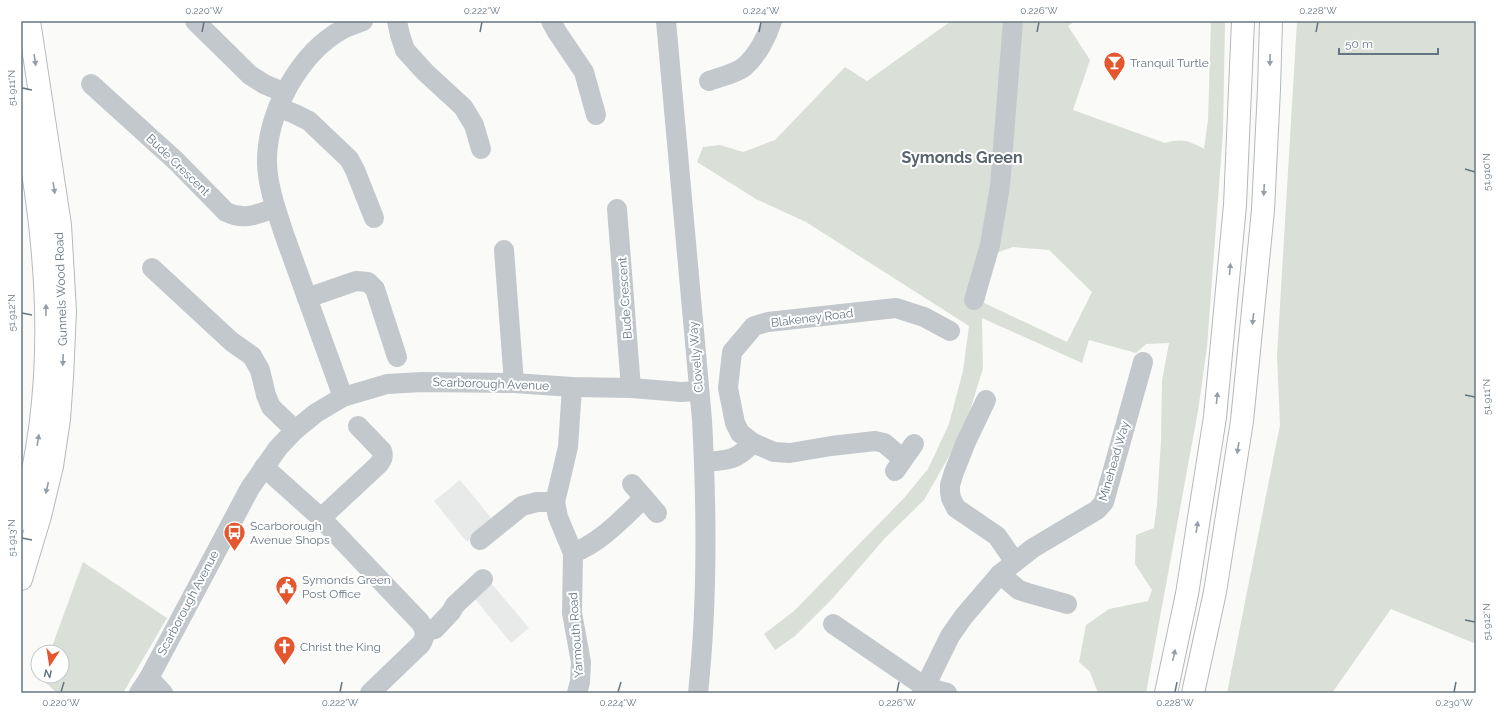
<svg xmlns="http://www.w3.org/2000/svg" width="1497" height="714" viewBox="0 0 1497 714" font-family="Raleway,sans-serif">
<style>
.built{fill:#e8e9e9}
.green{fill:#dadfd7;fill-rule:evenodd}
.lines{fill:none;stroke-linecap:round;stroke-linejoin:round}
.major-casing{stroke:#b5babe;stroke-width:24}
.highway-casing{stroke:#b4b9bd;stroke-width:24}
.minor{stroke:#c3c8cc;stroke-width:20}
.major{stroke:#fff;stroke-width:22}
.highway{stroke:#fff;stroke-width:22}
.oneway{fill:#939fa8}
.ticks{fill:none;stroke:#657683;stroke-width:1.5}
.labels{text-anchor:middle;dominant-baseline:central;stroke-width:4;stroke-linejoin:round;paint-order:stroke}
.poi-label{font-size:12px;fill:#657683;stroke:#fff;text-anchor:start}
.street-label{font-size:12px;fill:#657683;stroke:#fff}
.district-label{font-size:16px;font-weight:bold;fill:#57646e;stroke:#fff}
.neatline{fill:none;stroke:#657683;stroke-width:1.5}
.ticks-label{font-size:10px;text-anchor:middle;fill:#657683}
</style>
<rect width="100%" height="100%" fill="#fafaf8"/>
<g class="built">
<path d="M460 480 493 520 467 542 434 501Z"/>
<path d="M492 584 529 628 511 643 475 599Z"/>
</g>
<g class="green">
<path d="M951 21H1075L1068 26 1090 60 1073 110 1165 143C1182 138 1189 141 1204 149L1208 120 1211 21H1225L1223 132 1207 347 1198 411 1146 693H1098L1090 672 1079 662 1086 625 1109 609 1148 601 1152 590 1135 564 1136 535 1154 528 1157 504 1161 441 1162 381 1169 343 1146 344 1136 353 1089 340 1082 363 982 318 983 368 964 430 924 500 885 538 833 598 795 636 775 650 764 634 794 611 904 498 928 469 949 424 963 371 969 326 806 222 756 199 697 162 703 147 720 145 743 152 775 140 845 67 867 81ZM1013 247 1049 250 1092 292 1067 342 984 303 993 254Z"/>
<path d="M1297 21H1476V644L1391 609 1332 693H1227L1280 425 1277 356Z"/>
<path d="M83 562 167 618 123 693H57L41 678V676H62V652H50Z"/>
</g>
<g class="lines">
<defs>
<g id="major">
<path d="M21 99C28 144 37 189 41 234 51 328 48 427 21 519"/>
<path d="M21 579 40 516 52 466 59 419 62 377 65 311 60 225 29 21"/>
</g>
<g id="highway">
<path d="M1166 693 1187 594 1215 417 1235 205 1243 21"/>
<path d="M1193 693 1215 592 1242 421 1263 210 1269 89 1271 21"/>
</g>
</defs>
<use href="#major" class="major-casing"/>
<use href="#highway" class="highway-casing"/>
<g class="minor">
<path d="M195 21 250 75 264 84 285 93"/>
<path d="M397 21 400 35 405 50 425 72 463 107 474 125 481 149"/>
<path d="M551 21 557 32 584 72 596 115"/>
<path d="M666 21 702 420C707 512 708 601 698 693"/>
<path d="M709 81C720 77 735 74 744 67 757 56 767 37 772 21"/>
<path d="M91 84 176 161 226 212C245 221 257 214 275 208"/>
<path d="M278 107 295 114 309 121 349 159 355 170 374 218"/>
<path d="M617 209 631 388"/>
<path d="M504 250 514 383"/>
<path d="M152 268 232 342 252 356 260 370 266 395 271 407 295 430"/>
<path d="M307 298 356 281 368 282 375 289 397 357"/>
<path d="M974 300 990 245 1000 186 1013 21"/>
<path d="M572 387 568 447 555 502 558 517 573 553 572 613 581 662 580 682 577 693"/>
<path d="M343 397 284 234C277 212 268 188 267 164 266 114 299 53 343 29 349 26 356 24 363 21"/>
<path d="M986 400 966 442 954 472 950 485V492L951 498 956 508 997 536 1015 562"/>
<path d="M753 443 740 433 735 423 728 388 732 352 754 326 768 322 896 308 924 317 950 331"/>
<path d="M704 462C729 460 735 461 753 443L774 452 790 453 831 446 875 441 884 443 903 459"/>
<path d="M264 467 321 518 420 622C426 630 426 636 421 644L370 693"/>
<path d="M895 471 914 444"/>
<path d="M632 484 657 513"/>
<path d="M321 518 378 465C382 460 384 457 382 451L358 426"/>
<path d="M480 540 522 506 537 502H555"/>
<path d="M573 553C600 543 623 518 644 498"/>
<path d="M1000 574 1019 590 1028 593 1067 604"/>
<path d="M833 624 925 687 947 693"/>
<path d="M425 632 435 629 451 612 455 605 483 579"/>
<path d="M149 678 163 693"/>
<path d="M139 693 149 678 250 488 278 448 295 430 316 413 343 397 387 384 422 382 514 383 572 387 631 388 681 392 699 391"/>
<path d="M922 693 950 636 964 616 1000 574 1033 548 1097 510 1104 502 1143 362"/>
</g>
<use href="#major" class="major"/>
<use href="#highway" class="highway"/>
</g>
<defs><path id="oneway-solid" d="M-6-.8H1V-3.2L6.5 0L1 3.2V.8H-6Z"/></defs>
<g class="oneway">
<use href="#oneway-solid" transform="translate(35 60) rotate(81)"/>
<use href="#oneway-solid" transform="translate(1270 60) rotate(91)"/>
<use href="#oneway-solid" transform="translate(54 188) rotate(81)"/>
<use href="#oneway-solid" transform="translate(1264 190) rotate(93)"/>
<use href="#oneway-solid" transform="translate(1230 269) rotate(-85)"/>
<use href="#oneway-solid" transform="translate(46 310) rotate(-89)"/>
<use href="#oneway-solid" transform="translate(1253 319) rotate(96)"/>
<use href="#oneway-solid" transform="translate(63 360) rotate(92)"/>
<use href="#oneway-solid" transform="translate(1217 398) rotate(-84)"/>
<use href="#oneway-solid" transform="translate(38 440) rotate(-81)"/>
<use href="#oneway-solid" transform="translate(1238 448) rotate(99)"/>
<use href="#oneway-solid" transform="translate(47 488) rotate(103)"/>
<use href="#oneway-solid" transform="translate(1197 527) rotate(-81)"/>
<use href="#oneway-solid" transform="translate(1174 655) rotate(-78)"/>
</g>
<path class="ticks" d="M202 32 204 22M480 32 482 22M759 32 761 22M1037 32 1039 22M1316 32 1318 22M22 88 32 90M1465 169 1475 172M22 313 32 315M1465 395 1475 397M22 538 32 540M1465 620 1475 622M61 692 64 682M340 692 342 682M618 692 621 682M897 692 899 682M1175 692 1177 682M1454 692 1456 682"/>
<defs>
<symbol id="bar-pin" viewBox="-11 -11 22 30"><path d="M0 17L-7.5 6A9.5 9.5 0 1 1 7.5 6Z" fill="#e4572e" stroke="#fff"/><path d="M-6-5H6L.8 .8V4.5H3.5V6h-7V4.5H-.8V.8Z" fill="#fff"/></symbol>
<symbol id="bus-pin" viewBox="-11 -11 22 30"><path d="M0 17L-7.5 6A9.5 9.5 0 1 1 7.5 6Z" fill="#e4572e" stroke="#fff"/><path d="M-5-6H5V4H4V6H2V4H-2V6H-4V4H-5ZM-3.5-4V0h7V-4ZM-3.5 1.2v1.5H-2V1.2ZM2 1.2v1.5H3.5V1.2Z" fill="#fff"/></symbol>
<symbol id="civic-pin" viewBox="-11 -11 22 30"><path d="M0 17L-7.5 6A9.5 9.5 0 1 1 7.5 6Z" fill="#e4572e" stroke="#fff"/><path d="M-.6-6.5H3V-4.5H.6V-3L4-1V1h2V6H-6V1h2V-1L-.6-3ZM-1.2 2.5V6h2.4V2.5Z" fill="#fff"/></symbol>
<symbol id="church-pin" viewBox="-11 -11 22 30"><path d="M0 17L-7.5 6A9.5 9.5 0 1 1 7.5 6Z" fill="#e4572e" stroke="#fff"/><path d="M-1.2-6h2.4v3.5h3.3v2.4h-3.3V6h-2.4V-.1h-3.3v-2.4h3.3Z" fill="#fff"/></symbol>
</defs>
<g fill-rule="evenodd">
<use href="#bar-pin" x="1102" y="50" width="25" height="34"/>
<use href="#bus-pin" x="222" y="520" width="25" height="34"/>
<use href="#civic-pin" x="274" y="574" width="25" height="34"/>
<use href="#church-pin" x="272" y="634" width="25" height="34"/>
</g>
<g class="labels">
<g class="poi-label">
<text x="1130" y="63">Tranquil Turtle</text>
<text x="250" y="526">Scarborough<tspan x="250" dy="14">Avenue Shops</tspan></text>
<text x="302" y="580">Symonds Green<tspan x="302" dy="14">Post Office</tspan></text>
<text x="300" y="647">Christ the King</text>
</g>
<g class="street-label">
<text transform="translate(178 165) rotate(44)">Bude Crescent</text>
<text transform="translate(61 289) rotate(-92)">Gunnels Wood Road</text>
<text transform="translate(625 298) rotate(-94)">Bude Crescent</text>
<text transform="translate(812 318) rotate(-7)">Blakeney Road</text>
<text transform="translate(696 357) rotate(-95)">Clovelly Way</text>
<text transform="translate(491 384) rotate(2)">Scarborough Avenue</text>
<text transform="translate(1114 461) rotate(-74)">Minehead Way</text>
<text transform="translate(188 603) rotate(-62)">Scarborough Avenue</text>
<text transform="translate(576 635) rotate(-94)">Yarmouth Road</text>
</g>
<g class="district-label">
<text x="962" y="157">Symonds Green</text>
</g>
</g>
<rect width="1497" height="714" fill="none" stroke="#ffffff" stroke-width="44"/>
<g transform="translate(50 664) rotate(192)"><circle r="19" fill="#ffffff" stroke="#c1c8cd"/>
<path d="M0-3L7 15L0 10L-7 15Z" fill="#e4572e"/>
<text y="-6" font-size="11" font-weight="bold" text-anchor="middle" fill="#657683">N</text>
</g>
<path d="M1339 48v6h99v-6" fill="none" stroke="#657683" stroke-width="2"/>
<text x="1345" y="48" font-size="12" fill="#657683" stroke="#ffffff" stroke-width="3" paint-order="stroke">50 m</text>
<rect x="22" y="22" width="1453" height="670" class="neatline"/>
<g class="ticks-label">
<text x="204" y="14">0.220°W</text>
<text x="482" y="14">0.222°W</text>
<text x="761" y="14">0.224°W</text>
<text x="1039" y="14">0.226°W</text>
<text x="1318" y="14">0.228°W</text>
<text transform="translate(11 88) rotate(-90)" y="4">51.911°N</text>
<text transform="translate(1486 172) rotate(-90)" y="4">51.910°N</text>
<text transform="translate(11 313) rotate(-90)" y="4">51.912°N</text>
<text transform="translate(1486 397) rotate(-90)" y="4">51.911°N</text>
<text transform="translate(11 538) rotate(-90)" y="4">51.913°N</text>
<text transform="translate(1486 622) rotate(-90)" y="4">51.912°N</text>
<text x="61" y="706">0.220°W</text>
<text x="340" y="706">0.222°W</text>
<text x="618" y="706">0.224°W</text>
<text x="897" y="706">0.226°W</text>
<text x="1175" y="706">0.228°W</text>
<text x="1454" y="706">0.230°W</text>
</g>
</svg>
